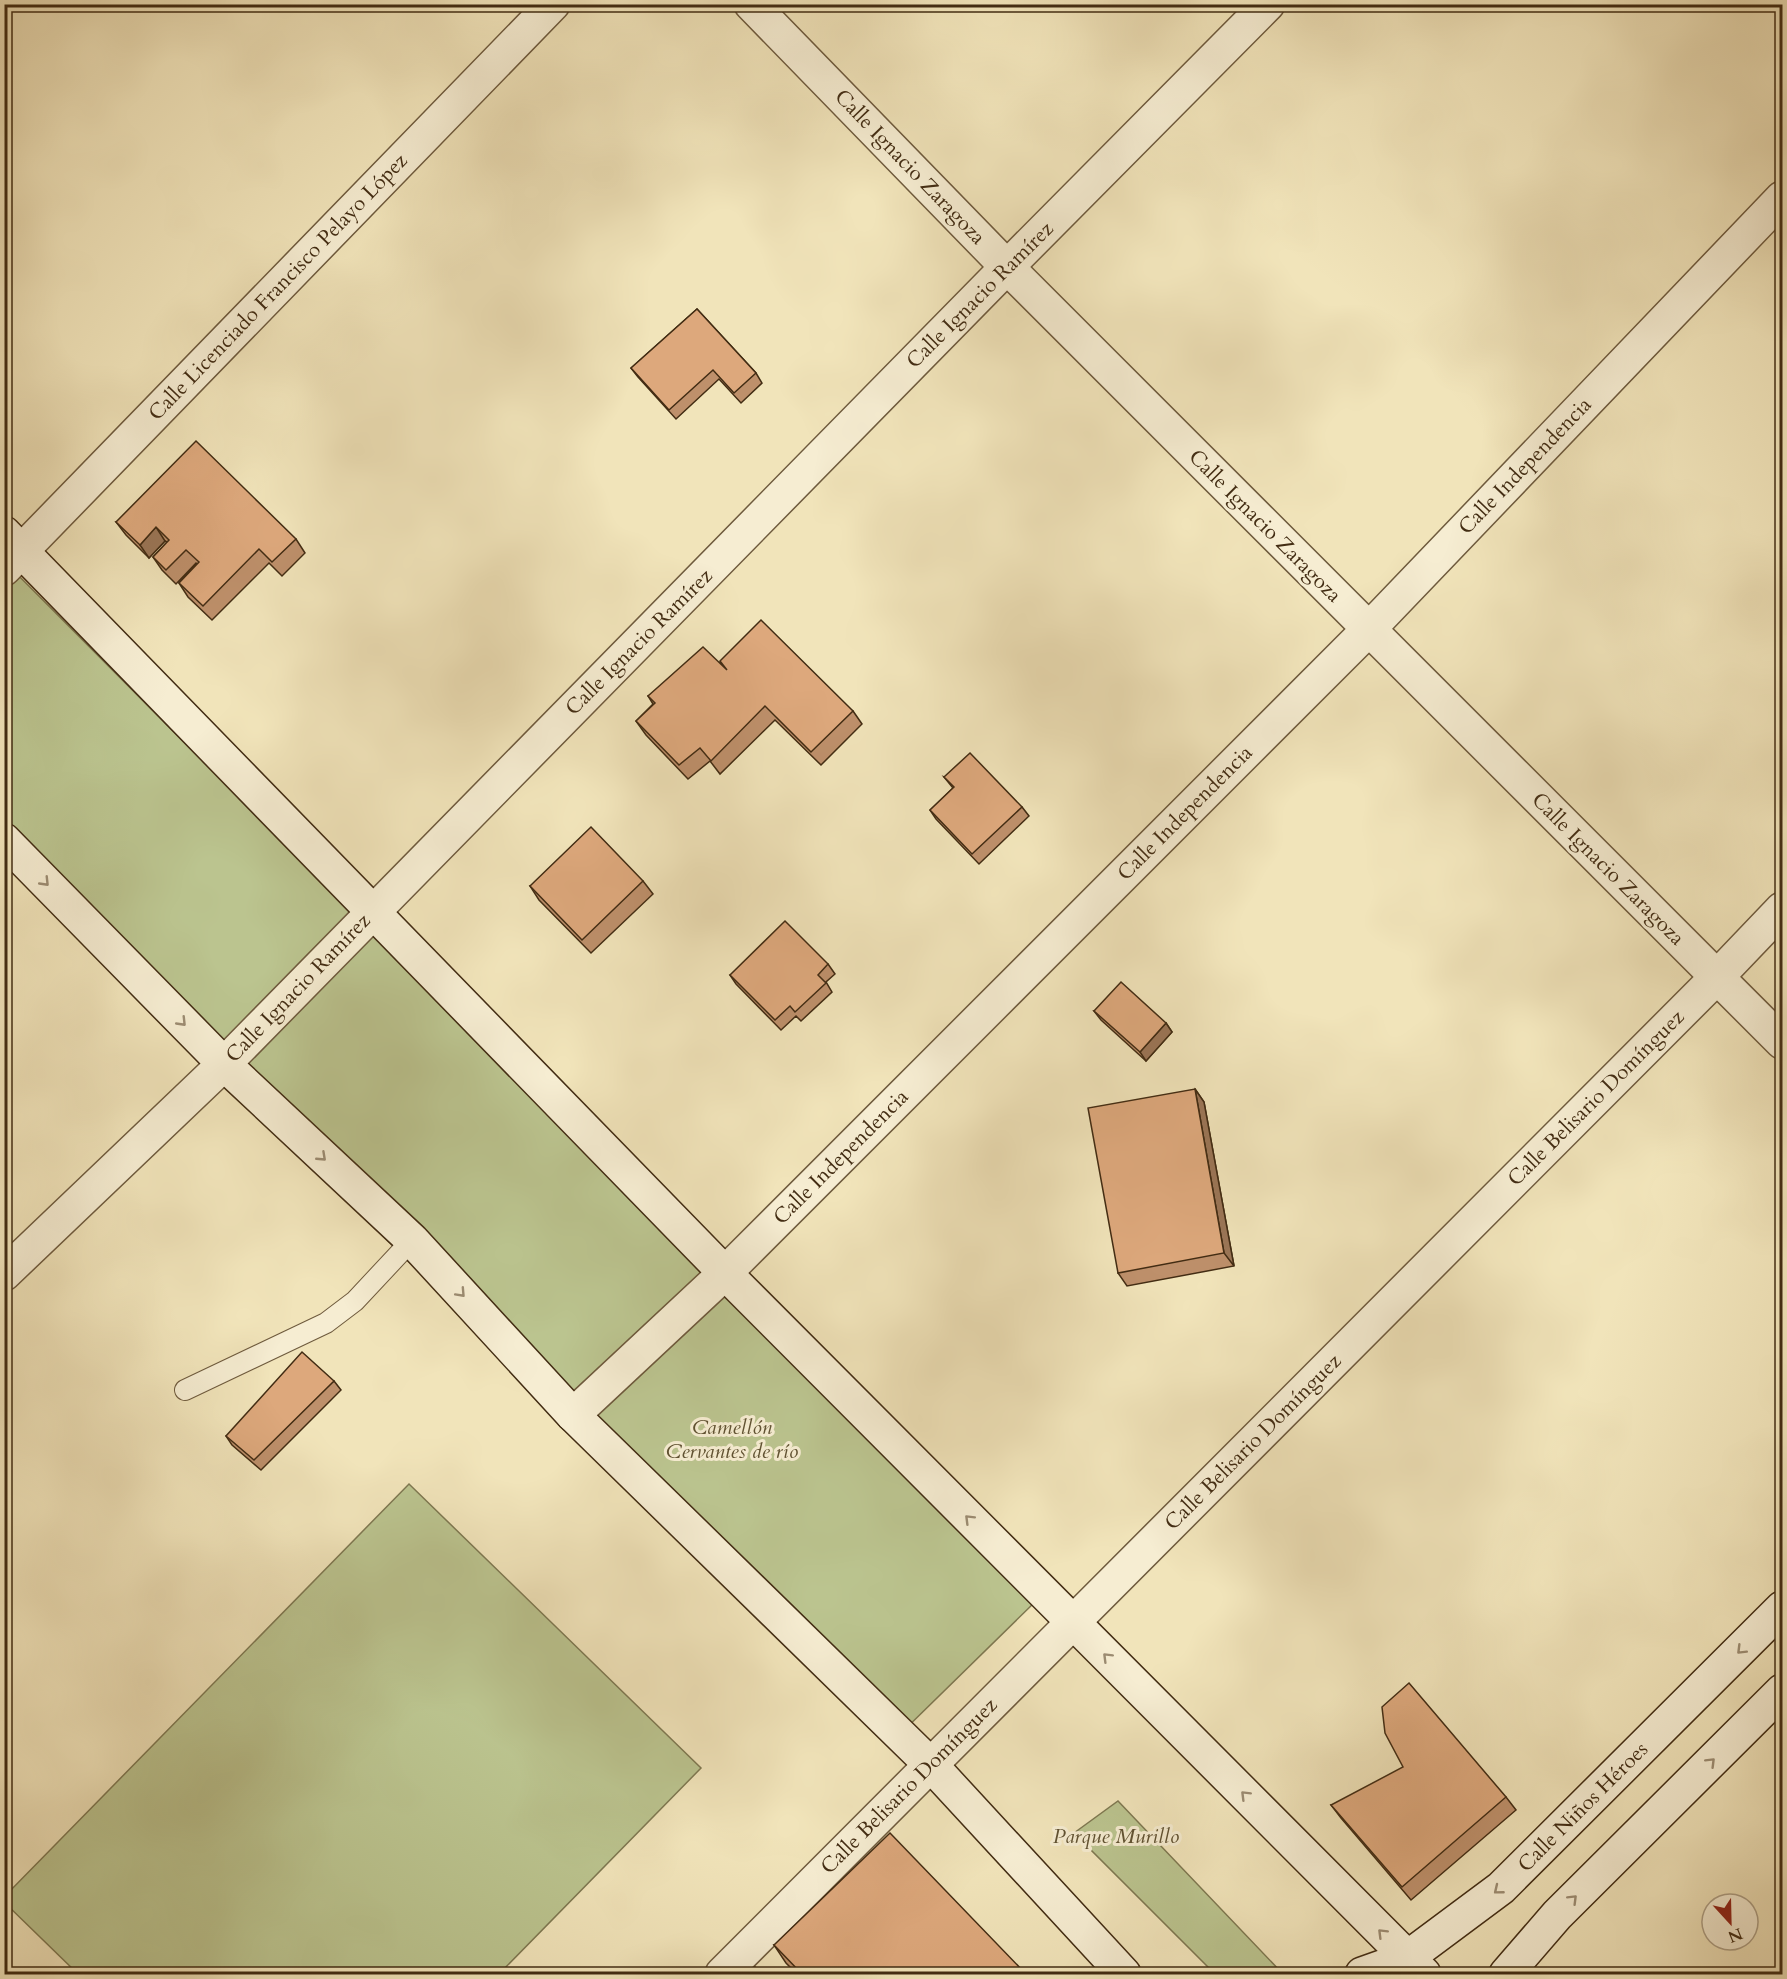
<svg xmlns="http://www.w3.org/2000/svg" width="1787" height="1979" viewBox="0 0 1787 1979" font-family="Cardo,serif">
<style>
.green{fill:#bbc48f;stroke:#7e7851;stroke-width:1.5}
.lines{fill:none;stroke-linecap:round;stroke-linejoin:round}
.lane-casing{stroke:#6e5a3d;stroke-width:22}
.street-casing{stroke:#6e5a3d;stroke-width:36}
.secondary-casing{stroke:#422c13;stroke-width:36}
.lane{stroke:#f6edd2;stroke-width:20}
.street{stroke:#f6edd2;stroke-width:33}
.secondary{stroke:#f6edd2;stroke-width:33}
.wall{fill:#be906b;stroke:#422c13;stroke-width:1.5}
.shaded-wall{fill:#9b7657;stroke:#422c13;stroke-width:1.5}
.building{fill:#dda87c;stroke:#422c13;stroke-width:1.5}
.oneway{stroke:#9c8c72}
.labels{text-anchor:middle;dominant-baseline:central;stroke-width:6;stroke-linejoin:round;paint-order:stroke}
.street-label{font-size:21px;fill:#422c13;stroke:#f6edd2}
.park-label{font-size:21px;font-style:italic;fill:#605232;stroke:#f6edd2}
</style>
<rect width="100%" height="100%" fill="#f1e4ba"/>
<filter id="stains"><feTurbulence type="fractalNoise" baseFrequency=".00333" numOctaves="4"/><feColorMatrix values="0 0 0 0 .2 0 0 0 0 .09 0 0 0 0 .02 0 0 0 .5 -.17"/></filter>
<radialGradient id="worn" r=".72"><stop offset=".6" stop-color="#630" stop-opacity="0"/><stop offset="1" stop-color="#630" stop-opacity=".3"/></radialGradient>
<g class="green">
<path d="M4 561 1037 1600 890 1744 5 857Z"/>
<path d="M409 1484 701 1768 499 1974H78L5 1903V1896Z"/>
<path d="M1118 1801 1283 1974H1215L1074 1833Z"/>
</g>
<g class="lines">
<defs>
<path id="lane" d="M185 1390 326 1323 355 1301 412 1240"/>
<g id="street">
<path d="M751 4 1007 267 1782 1042"/>
<path d="M4 569 553 4"/>
<path d="M4 1274 224 1064 1007 267 1268 4"/>
<path d="M573 1415 725 1273 1368 630 1782 198"/>
<path d="M722 1974 1717 977 1782 909"/>
</g>
<g id="secondary">
<path d="M4 533 725 1273 1424 1974"/>
<path d="M4 840 224 1064 412 1240 573 1415 931 1765 1124 1974"/>
<path d="M1362 1974 1407 1958 1501 1888 1782 1608"/>
<path d="M1506 1974 1557 1915 1782 1691"/>
</g>
</defs>
<use href="#lane" class="lane-casing"/>
<use href="#street" class="street-casing"/>
<use href="#secondary" class="secondary-casing"/>
<use href="#lane" class="lane"/>
<use href="#street" class="street"/>
<use href="#secondary" class="secondary"/>
</g>
<g class="wall">
<path d="M697 309 756 373 762 383 741 403 719 379 676 419 638 377 631 368Z"/>
<path d="M116 522 296 539 305 553 282 576 269 563 212 620 188 597 179 583 197 564 196 563 176 584 162 570 153 557 167 542 165 541 149 558 126 535Z"/>
<path d="M724 667 853 711 862 724 821 765 775 720 720 774 710 761 688 779 646 735 636 721 653 704 648 696Z"/>
<path d="M944 777 1022 807 1029 816 979 864 936 819 930 810 953 788Z"/>
<path d="M643 881 653 894 591 953 539 900 530 886Z"/>
<path d="M828 964 835 974 826 982 832 992 801 1021 796 1016 781 1030 736 984 730 975Z"/>
<path d="M1094 1011 1166 1023 1172 1032 1146 1061 1101 1020Z"/>
<path d="M1195 1089 1204 1102 1234 1266 1127 1286 1118 1273Z"/>
<path d="M334 1381 341 1390 261 1470 232 1445 226 1436Z"/>
<path d="M1506 1797 1516 1810 1411 1900 1341 1818 1331 1805Z"/>
<path d="M774 1945 1026 1974H797L786 1963Z"/>
</g>
<g class="shaded-wall">
<path d="M156 527 165 541 149 558 140 545Z"/>
<path d="M1166 1023 1172 1032 1146 1061 1140 1052Z"/>
<path d="M1195 1089 1204 1102 1234 1266 1224 1253Z"/>
</g>
<g class="building">
<path d="M697 309 756 373 734 393 713 370 669 410 631 368Z"/>
<path d="M196 441 296 539 272 562 259 549 203 606 179 583 199 562 186 550 166 570 153 557 169 540 156 527 140 545 116 522Z"/>
<path d="M761 620 853 711 811 752 765 706 711 761 700 748 679 765 636 721 655 703 648 696 703 647 727 670 720 661Z"/>
<path d="M970 753 1022 807 972 854 930 810 954 787 944 777Z"/>
<path d="M591 827 643 881 582 940 530 886Z"/>
<path d="M785 921 828 964 818 975 826 983 795 1012 790 1006 775 1020 730 975Z"/>
<path d="M1121 982 1166 1023 1140 1052 1094 1011Z"/>
<path d="M1195 1089 1224 1253 1118 1273 1088 1108Z"/>
<path d="M302 1352 334 1381 254 1460 226 1436Z"/>
<path d="M1409 1683 1506 1797 1402 1887 1331 1805 1403 1767 1385 1733 1382 1707Z"/>
<path d="M890 1833 1026 1974H802L774 1945Z"/>
<path d="M755 1967 762 1974H748Z"/>
</g>
<defs><path id="oneway-chevron" d="M-2-3.5L2.5 0L-2 3.5" fill="none" stroke-width="1.6" stroke-linecap="round" stroke-linejoin="round" transform="scale(1.5)"/></defs>
<g class="oneway">
<use href="#oneway-chevron" transform="translate(45 882) rotate(46)"/>
<use href="#oneway-chevron" transform="translate(182 1022) rotate(46)"/>
<use href="#oneway-chevron" transform="translate(322 1157) rotate(43)"/>
<use href="#oneway-chevron" transform="translate(461 1293) rotate(47)"/>
<use href="#oneway-chevron" transform="translate(969 1519) rotate(-135)"/>
<use href="#oneway-chevron" transform="translate(1741 1650) rotate(135)"/>
<use href="#oneway-chevron" transform="translate(1107 1657) rotate(-135)"/>
<use href="#oneway-chevron" transform="translate(1711 1762) rotate(-45)"/>
<use href="#oneway-chevron" transform="translate(1245 1795) rotate(-135)"/>
<use href="#oneway-chevron" transform="translate(1498 1890) rotate(141)"/>
<use href="#oneway-chevron" transform="translate(1573 1899) rotate(-45)"/>
<use href="#oneway-chevron" transform="translate(1382 1933) rotate(-135)"/>
</g>
<g class="labels">
<g class="street-label">
<text transform="translate(910 167) rotate(46)">Calle Ignacio Zaragoza</text>
<text transform="translate(278 287) rotate(-46)">Calle Licenciado Francisco Pelayo López</text>
<text transform="translate(980 295) rotate(-45)">Calle Ignacio Ramírez</text>
<text transform="translate(1525 466) rotate(-46)">Calle Independencia</text>
<text transform="translate(1265 526) rotate(45)">Calle Ignacio Zaragoza</text>
<text transform="translate(639 642) rotate(-45)">Calle Ignacio Ramírez</text>
<text transform="translate(1185 813) rotate(-45)">Calle Independencia</text>
<text transform="translate(1608 869) rotate(45)">Calle Ignacio Zaragoza</text>
<text transform="translate(298 988) rotate(-46)">Calle Ignacio Ramírez</text>
<text transform="translate(1596 1098) rotate(-45)">Calle Belisario Domínguez</text>
<text transform="translate(841 1157) rotate(-45)">Calle Independencia</text>
<text transform="translate(1253 1442) rotate(-45)">Calle Belisario Domínguez</text>
<text transform="translate(909 1786) rotate(-45)">Calle Belisario Domínguez</text>
<text transform="translate(1583 1807) rotate(-45)">Calle Niños Héroes</text>
</g>
<g class="park-label">
<text x="732" y="1427">Camellón<tspan x="732" dy="24">Cervantes de río</tspan></text>
<text x="1116" y="1836">Parque Murillo</text>
</g>
</g>
<rect width="1787" height="1979" fill="none" stroke="#f1e4ba" stroke-width="24"/>
<rect x="6" y="6" width="1775" height="1967" fill="none" stroke="#422c13" stroke-width="3"/>
<rect x="12" y="12" width="1763" height="1955" fill="none" stroke="#422c13" stroke-width="1.5"/>
<g transform="translate(1730 1922) rotate(158)"><circle r="28" fill="#f6edd2" stroke="#aea086" stroke-width="1.5"/>
<path d="M0-4.5L10 22L0 15L-10 22Z" fill="#8f2418"/>
<text y="-9" font-size="16" font-weight="bold" text-anchor="middle" fill="#422c13">N</text>
</g>
<rect width="100%" height="100%" filter="url(#stains)"/>
<rect width="100%" height="100%" fill="url(#worn)"/>
</svg>
